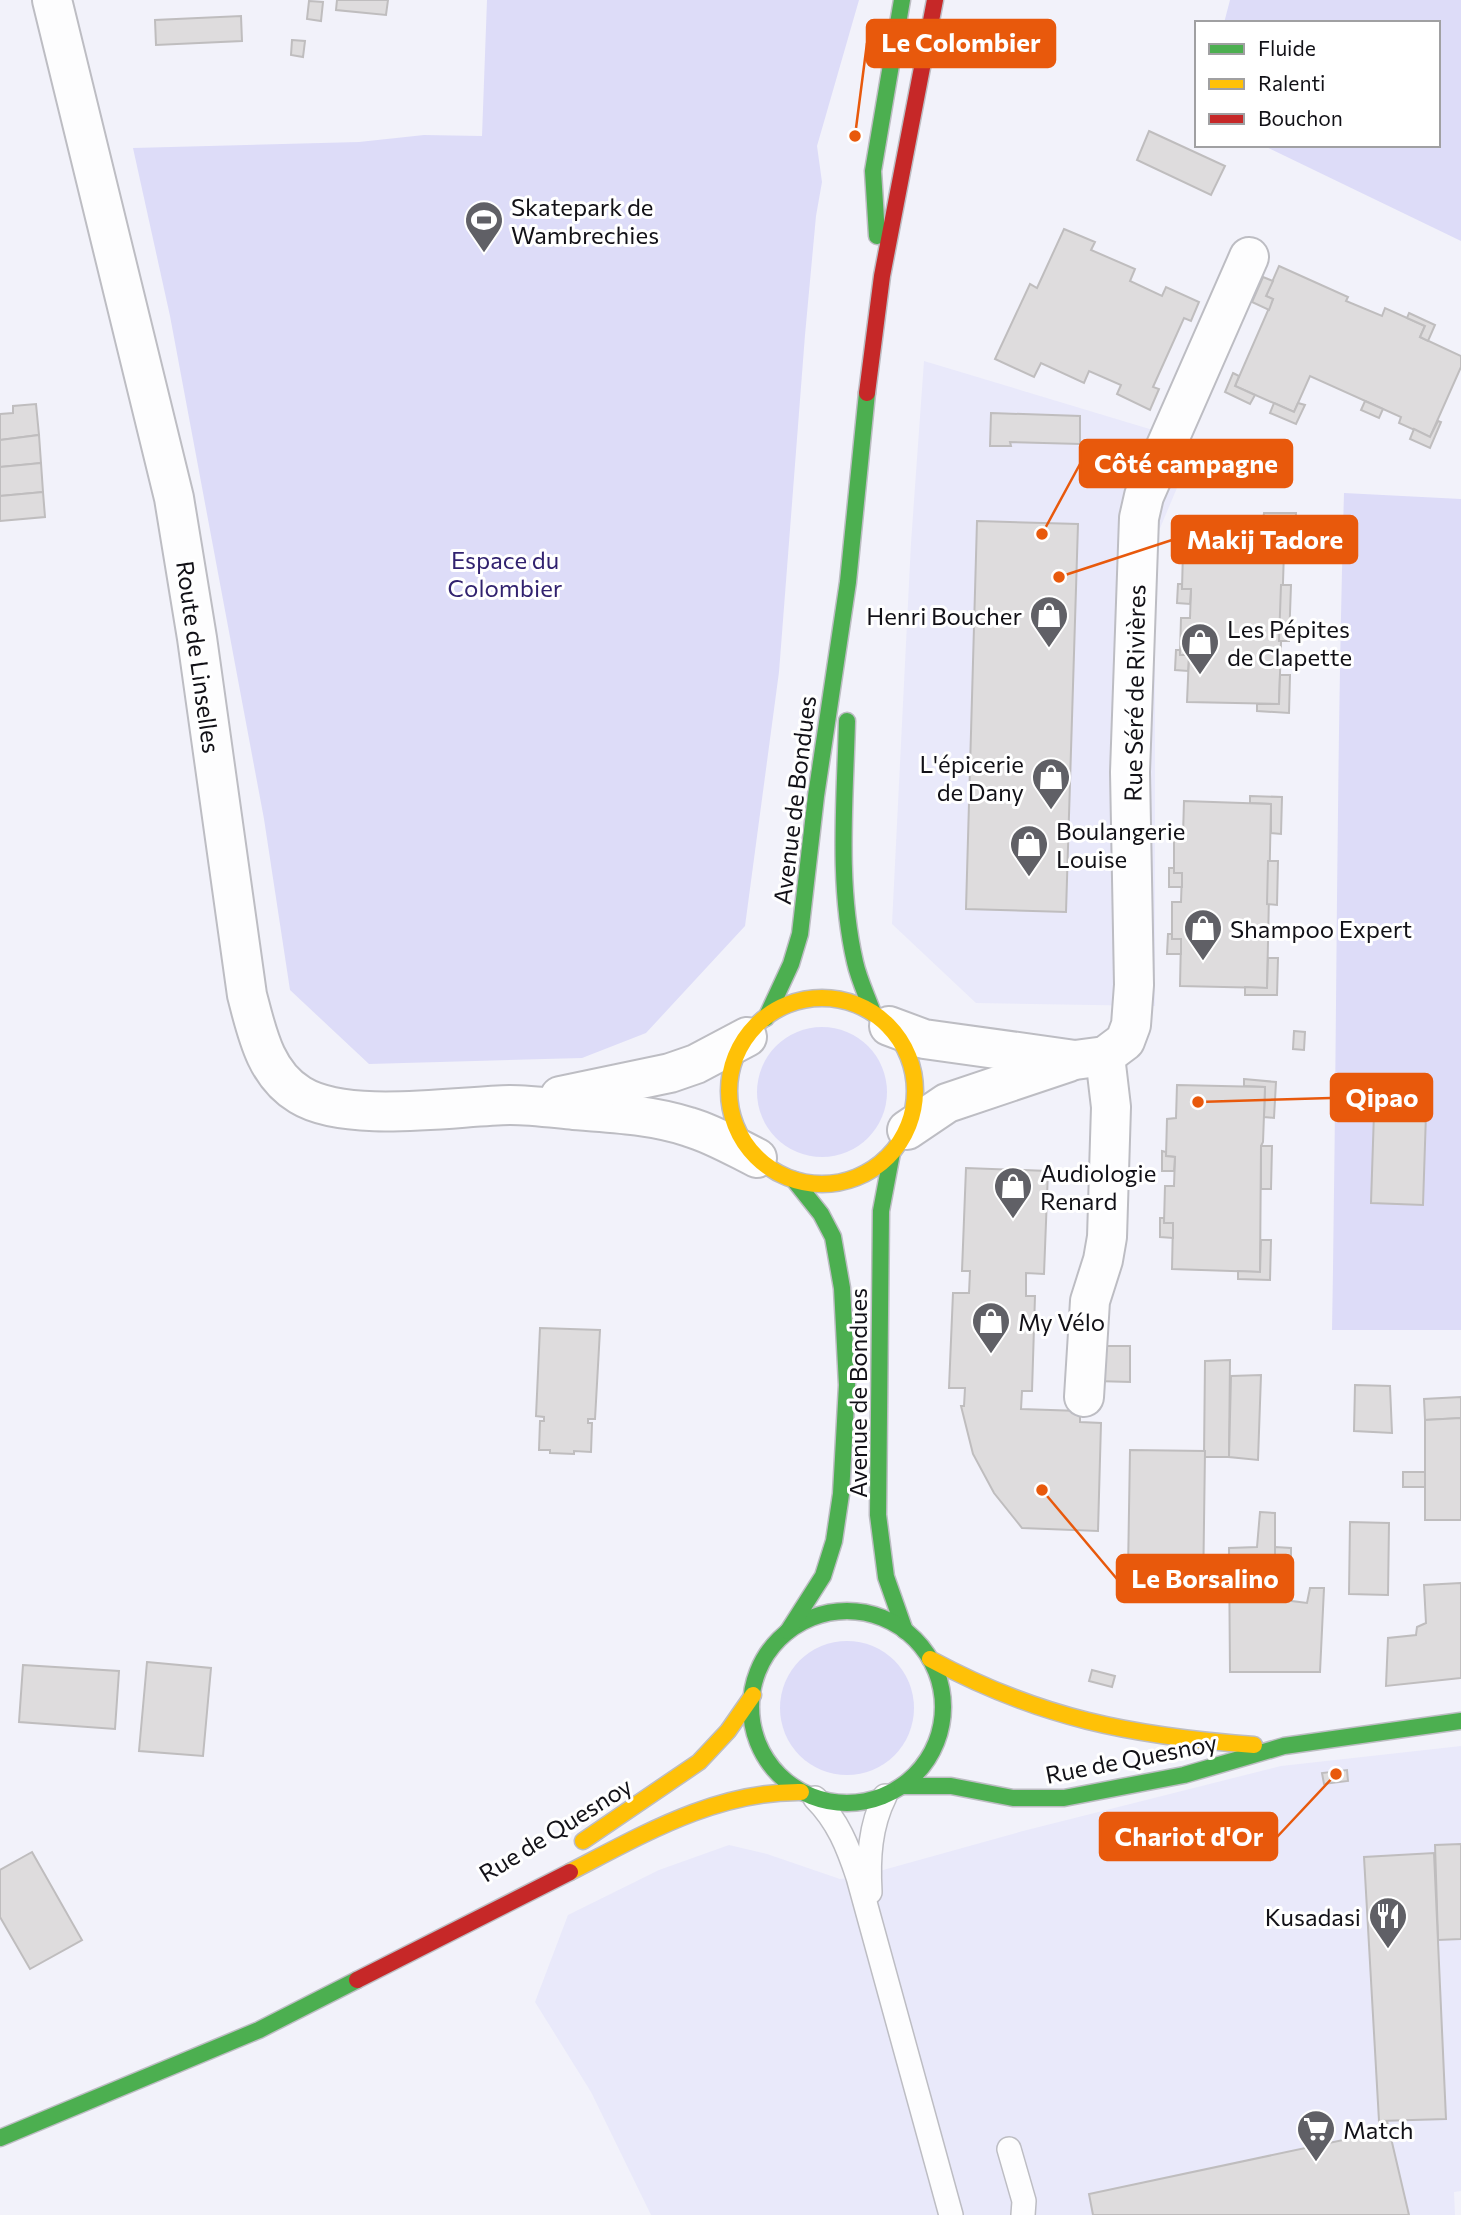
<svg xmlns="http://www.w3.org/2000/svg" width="1461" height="2215" viewBox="0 0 1461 2215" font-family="Commissioner,sans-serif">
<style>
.built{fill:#e9e9fa}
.green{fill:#dddcf8}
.building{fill:#dedcdd;stroke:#bfbdbe;stroke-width:2}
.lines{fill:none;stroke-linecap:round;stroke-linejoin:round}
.lane-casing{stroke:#bdbdc3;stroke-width:26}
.street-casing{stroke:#bdbdc3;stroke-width:42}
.fast-casing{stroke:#bdbdc3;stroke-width:19}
.slow-casing{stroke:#bdbdc3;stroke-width:19}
.jam-casing{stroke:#bdbdc3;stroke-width:19}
.lane{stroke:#fdfdfe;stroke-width:23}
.street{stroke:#fdfdfe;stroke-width:38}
.fast{stroke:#4caf50;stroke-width:16}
.slow{stroke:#ffc107;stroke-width:16}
.jam{stroke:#c62828;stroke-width:16}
.labels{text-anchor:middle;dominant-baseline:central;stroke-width:6;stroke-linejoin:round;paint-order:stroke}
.poi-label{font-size:24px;fill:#121117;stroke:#fff;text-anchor:start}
.park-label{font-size:24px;fill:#31226f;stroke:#fff}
.street-label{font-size:24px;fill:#121117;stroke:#fff}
.leader{fill:none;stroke:#e8590c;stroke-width:2.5}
.callout-dot{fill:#e8590c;stroke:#fff;stroke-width:2.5}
.callout{fill:#e8590c;stroke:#e8590c;stroke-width:2.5}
.callout-label{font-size:26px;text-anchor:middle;font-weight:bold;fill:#fff}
</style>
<rect width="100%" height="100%" fill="#f2f2fa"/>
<g class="built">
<path d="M924 361 1196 443 1155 540V1006L976 1003 892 924 911 543Z"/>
<path d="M1461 1746V2191L1454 2192 1455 2215H651L591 2092 535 2002 568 1915 659 1870 729 1845 767 1854 840 1879 858 1877 1023 1831 1281 1766Z"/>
</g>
<g class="green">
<path d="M487 0H859L817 146 822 182 816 216 805 335 779 672 745 926 646 1033 582 1058 369 1064 290 990 264 819 170 316 133 148 359 142 424 135 482 136Z"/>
<path d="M1230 0H1461V241L1262 145H1438V23H1224Z"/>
<path d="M1344 493 1461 499V1330H1332C1337 1051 1336 772 1344 493Z"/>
<circle cx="822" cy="1092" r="65"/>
<circle cx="847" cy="1708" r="67"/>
</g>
<g class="building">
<path d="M337 0H388L386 15 336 10Z"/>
<path d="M309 1 323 2 321 21 307 19Z"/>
<path d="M241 16 242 41 156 45 155 20Z"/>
<path d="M292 40 305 41 303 57 291 55Z"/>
<path d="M1149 131 1225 166 1211 195 1137 160Z"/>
<path d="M1064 229 1095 242 1091 250 1135 269 1130 281 1162 296 1166 287 1199 302 1191 321 1184 318 1153 387 1159 389 1150 410 1117 394 1121 385 1089 371 1084 383 1041 363 1034 377 995 359 1030 284 1037 288Z"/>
<path d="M1279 266 1348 297 1346 301 1382 316 1385 308 1425 326 1420 337 1461 356V367L1430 437 1399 423 1401 417 1310 376 1294 412 1235 386 1273 299 1266 296Z"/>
<path d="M1263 277 1273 281 1266 296 1273 299 1269 310 1252 302Z"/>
<path d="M1409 313 1435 325 1428 341 1420 337 1425 326 1407 318Z"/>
<path d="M1233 373 1239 376 1235 386 1255 395 1250 404 1225 392Z"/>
<path d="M1365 401 1383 409 1379 418 1361 410Z"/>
<path d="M1274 403 1294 412 1298 403 1305 405 1296 424 1270 413Z"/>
<path d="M36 404 39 435 0 440V414L13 413V406Z"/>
<path d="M991 413 1080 416V444L1010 442 1011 446H990Z"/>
<path d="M1438 421 1441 422 1430 448 1410 439 1414 429 1430 437Z"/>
<path d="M39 435 41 463 0 467V440Z"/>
<path d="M41 463 43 492 0 496V467Z"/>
<path d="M43 492 45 517 0 521V496Z"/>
<path d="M1264 513H1296L1294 552 1284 551 1285 521 1263 520Z"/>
<path d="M1193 517 1285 521 1279 704 1187 702 1189 655H1180L1181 618H1190L1191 589H1182L1183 551H1192Z"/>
<path d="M977 521 1078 524 1066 912 966 909Z"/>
<path d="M1178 584H1182V589H1191L1190 604 1177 603Z"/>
<path d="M1281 585H1291L1289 641H1279Z"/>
<path d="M1176 650H1180V655H1189L1188 671 1175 670Z"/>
<path d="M1280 675H1290L1289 713 1257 711V704H1279Z"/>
<path d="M1250 796 1282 797 1281 834 1271 833V804L1250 803Z"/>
<path d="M1184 801 1271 804 1267 988 1180 986 1181 939H1172V902H1181L1182 873H1174V835H1183Z"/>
<path d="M1268 861H1278L1277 905 1267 904Z"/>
<path d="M1169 868H1174V873H1182V887H1169Z"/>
<path d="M1168 934H1172V939H1181V954H1167Z"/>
<path d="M1268 958H1278L1277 995H1245V987L1267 988Z"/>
<path d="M1294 1031 1305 1032 1304 1050 1293 1049Z"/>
<path d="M1244 1079 1276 1082 1274 1118 1264 1117 1265 1087 1244 1086Z"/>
<path d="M1177 1085 1265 1087 1263 1142 1261 1146 1260 1272 1172 1269 1173 1223H1164L1165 1186H1174L1175 1157 1166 1156 1167 1119 1176 1118Z"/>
<path d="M1374 1113 1426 1114 1423 1205 1371 1203Z"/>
<path d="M1261 1146H1272L1271 1189H1261Z"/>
<path d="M1162 1151 1166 1152V1156L1175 1157 1174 1171H1162Z"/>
<path d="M966 1168 1048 1171 1044 1274 1026 1273V1296H1035L1032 1391H1022L1021 1409 1080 1411V1422L1101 1423 1098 1531 1022 1528 994 1493 973 1454 961 1406H964L965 1388H949L953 1293H969L970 1271H962Z"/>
<path d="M1160 1218H1164V1223H1173V1238L1160 1237Z"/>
<path d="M1261 1240H1271L1270 1280 1238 1279V1271L1260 1272Z"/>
<path d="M540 1328 600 1330 595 1419H588V1423H592L591 1452 574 1451V1454L550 1453V1450H539L540 1421H544V1417L536 1416Z"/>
<path d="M1097 1346H1130V1382L1096 1381Z"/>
<path d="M1230 1360 1229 1457H1204L1205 1361Z"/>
<path d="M1261 1375 1258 1460 1229 1457 1231 1376Z"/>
<path d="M1355 1385 1390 1386 1392 1433 1354 1431Z"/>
<path d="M1461 1397V1418L1425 1420 1424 1399Z"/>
<path d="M1461 1418V1520H1425V1420Z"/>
<path d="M1130 1450 1205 1451 1203 1594 1166 1586 1128 1571Z"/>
<rect x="1403" y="1472" width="22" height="15"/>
<path d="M1260 1512 1275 1513V1582H1291L1292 1601 1307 1603 1310 1588H1324L1320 1672H1230L1229 1548 1257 1547Z"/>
<path d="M1350 1522 1389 1523 1388 1595 1349 1594Z"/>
<path d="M1275 1547 1291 1548V1582H1275Z"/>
<path d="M1461 1583V1678L1386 1686 1388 1638 1416 1635 1417 1627 1426 1623 1424 1585Z"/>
<path d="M147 1662 211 1668 203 1756 139 1751Z"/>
<path d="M23 1665 119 1671 115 1729 19 1722Z"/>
<path d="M1092 1670 1115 1676 1112 1687 1089 1681Z"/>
<path d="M1347 1770 1348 1781 1324 1784 1322 1773Z"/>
<path d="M1461 1844V1939L1438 1940 1435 1845Z"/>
<path d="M32 1852 82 1940 30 1969 0 1917V1870Z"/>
<path d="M1434 1853 1446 2119 1379 2121 1364 1857Z"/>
<path d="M1379 2121H1387L1409 2215H1093L1089 2194 1381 2132Z"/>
</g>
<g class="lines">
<defs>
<g id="lane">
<path d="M815 1798C838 1821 848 1847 858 1877L951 2215"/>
<path d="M870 1892C868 1858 870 1826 885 1796"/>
<path d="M1009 2149 1024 2201 1023 2215"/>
</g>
<g id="street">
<path d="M52 0 174 498 197 638 247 995C257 1033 265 1074 300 1095 347 1124 455 1106 510 1105 531 1105 553 1108 574 1110 613 1113 652 1115 689 1127 713 1134 735 1147 757 1158"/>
<path d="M889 1026 924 1039 1075 1060 1105 1056 1125 1041 1131 1025 1134 985 1130 772 1139 518 1144 496 1249 257"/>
<path d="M560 1096 670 1073 696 1064 747 1037"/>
<path d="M907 1130 947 1103 1069 1062"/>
<path d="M1084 1397 1090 1301 1103 1260 1107 1237 1111 1107 1105 1056"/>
</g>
<g id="fast">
<path d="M877 236 873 171 902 0"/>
<path d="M847 721C845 801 837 884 855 962 859 980 867 996 873 1013"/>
<path d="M766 1018 791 964 800 934 816 796 848 582 867 393"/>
<path d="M892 1153 881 1211 878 1515 886 1577 905 1631"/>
<circle cx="847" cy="1707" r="96"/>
<path d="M788 1631 823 1576 834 1541 841 1494 847 1385 842 1288 833 1237 821 1214 794 1180"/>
<path d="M902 1786H951L1013 1798H1064L1184 1775 1284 1746 1461 1721"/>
<path d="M0 2138 259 2030 357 1980"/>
</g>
<g id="slow">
<circle cx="822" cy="1091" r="93"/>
<path d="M930 1659C1039 1718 1132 1736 1254 1745"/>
<path d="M583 1841 699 1762 728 1731 753 1695"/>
<path d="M570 1872C644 1834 716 1791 801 1792"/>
</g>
<g id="jam">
<path d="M867 393 882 276 935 0"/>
<path d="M357 1980 570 1872"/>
</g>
</defs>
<use href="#lane" class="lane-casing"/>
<use href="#street" class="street-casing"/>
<use href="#fast" class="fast-casing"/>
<use href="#slow" class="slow-casing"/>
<use href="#jam" class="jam-casing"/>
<use href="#lane" class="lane"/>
<use href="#street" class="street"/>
<use href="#fast" class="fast"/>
<use href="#slow" class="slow"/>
<use href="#jam" class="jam"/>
</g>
<defs>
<symbol id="stadium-pin" viewBox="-11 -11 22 30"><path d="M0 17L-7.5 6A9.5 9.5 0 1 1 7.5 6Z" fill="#606066" stroke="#fff"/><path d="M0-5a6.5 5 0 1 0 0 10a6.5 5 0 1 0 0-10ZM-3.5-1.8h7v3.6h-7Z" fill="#fff"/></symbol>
<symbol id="shop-pin" viewBox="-11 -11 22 30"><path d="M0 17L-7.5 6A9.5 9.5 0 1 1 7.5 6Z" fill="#606066" stroke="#fff"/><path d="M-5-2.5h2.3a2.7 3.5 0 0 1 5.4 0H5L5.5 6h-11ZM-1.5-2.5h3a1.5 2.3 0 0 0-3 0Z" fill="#fff"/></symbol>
<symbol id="restaurant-pin" viewBox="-11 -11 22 30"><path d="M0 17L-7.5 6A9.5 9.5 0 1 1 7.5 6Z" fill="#606066" stroke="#fff"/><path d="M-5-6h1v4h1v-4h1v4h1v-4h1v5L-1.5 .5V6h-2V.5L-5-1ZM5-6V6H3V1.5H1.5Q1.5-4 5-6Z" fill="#fff"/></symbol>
<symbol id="supermarket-pin" viewBox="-11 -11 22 30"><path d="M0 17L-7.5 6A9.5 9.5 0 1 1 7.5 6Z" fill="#606066" stroke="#fff"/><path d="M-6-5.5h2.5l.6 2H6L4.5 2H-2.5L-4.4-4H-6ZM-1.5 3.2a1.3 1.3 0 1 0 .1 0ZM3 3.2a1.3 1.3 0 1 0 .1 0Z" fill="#fff"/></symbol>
</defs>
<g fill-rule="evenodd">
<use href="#stadium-pin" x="462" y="198" width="44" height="60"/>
<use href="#shop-pin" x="1027" y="593" width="44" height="60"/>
<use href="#shop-pin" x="1178" y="620" width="44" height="60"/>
<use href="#shop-pin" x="1029" y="755" width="44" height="60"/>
<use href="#shop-pin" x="1007" y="822" width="44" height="60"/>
<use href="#shop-pin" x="1181" y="906" width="44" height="60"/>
<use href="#shop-pin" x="991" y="1164" width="44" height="60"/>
<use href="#shop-pin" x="969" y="1299" width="44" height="60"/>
<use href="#restaurant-pin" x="1366" y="1894" width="44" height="60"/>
<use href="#supermarket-pin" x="1294" y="2107" width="44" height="60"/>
</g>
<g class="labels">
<g class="poi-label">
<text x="511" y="206">Skatepark de<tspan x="511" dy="28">Wambrechies</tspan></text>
<text x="1022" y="615" text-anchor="end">Henri Boucher</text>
<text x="1227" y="628">Les Pépites<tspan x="1227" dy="28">de Clapette</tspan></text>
<text x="1024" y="763" text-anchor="end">L'épicerie<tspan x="1024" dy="28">de Dany</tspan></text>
<text x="1056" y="830">Boulangerie<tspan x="1056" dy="28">Louise</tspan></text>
<text x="1230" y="928">Shampoo Expert</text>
<text x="1040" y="1172">Audiologie<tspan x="1040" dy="28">Renard</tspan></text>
<text x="1018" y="1321">My Vélo</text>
<text x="1361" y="1916" text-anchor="end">Kusadasi</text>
<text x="1343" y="2129">Match</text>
</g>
<g class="park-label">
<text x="505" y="559">Espace du<tspan x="505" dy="28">Colombier</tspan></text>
</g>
<g class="street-label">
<text transform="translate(199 657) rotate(82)">Route de Linselles</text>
<text transform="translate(1134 693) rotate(-89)">Rue Séré de Rivières</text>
<text transform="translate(794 800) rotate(-83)">Avenue de Bondues</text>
<text transform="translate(857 1393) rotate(-90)">Avenue de Bondues</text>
<text transform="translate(1131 1758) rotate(-11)">Rue de Quesnoy</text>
<text transform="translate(555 1829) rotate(-32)">Rue de Quesnoy</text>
</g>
</g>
<path class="leader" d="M855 136L867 43M1042 534L1080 464M1059 577L1172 540M1198 1102L1331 1098M1042 1490L1117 1579M1336 1774L1277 1837"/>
<g class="callout-dot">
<circle cx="855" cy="136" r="7"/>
<circle cx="1042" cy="534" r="7"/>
<circle cx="1059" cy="577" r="7"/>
<circle cx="1198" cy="1102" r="7"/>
<circle cx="1042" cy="1490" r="7"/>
<circle cx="1336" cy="1774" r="7"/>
</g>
<g class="callout">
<rect x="867" y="20" width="188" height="47" rx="7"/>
<rect x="1080" y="440" width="212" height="47" rx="7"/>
<rect x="1172" y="516" width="185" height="47" rx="7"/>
<rect x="1331" y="1074" width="101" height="47" rx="7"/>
<rect x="1117" y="1555" width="176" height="47" rx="7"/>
<rect x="1100" y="1813" width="177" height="47" rx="7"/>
</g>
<g class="callout-label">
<text x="961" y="52">Le Colombier</text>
<text x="1186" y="473">Côté campagne</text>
<text x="1265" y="549">Makij Tadore</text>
<text x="1382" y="1107">Qipao</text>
<text x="1205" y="1588">Le Borsalino</text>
<text x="1189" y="1846">Chariot d'Or</text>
</g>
<rect x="1195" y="21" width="245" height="126" fill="#ffffff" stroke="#a0a0a2" stroke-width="2"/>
<rect x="1209" y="44" width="35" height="10" fill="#4caf50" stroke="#a0a0a2" stroke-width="2"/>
<text x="1258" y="56" font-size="21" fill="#121117">Fluide</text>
<rect x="1209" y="79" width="35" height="10" fill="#ffc107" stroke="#a0a0a2" stroke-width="2"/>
<text x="1258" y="91" font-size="21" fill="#121117">Ralenti</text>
<rect x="1209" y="114" width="35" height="10" fill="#c62828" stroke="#a0a0a2" stroke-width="2"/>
<text x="1258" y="126" font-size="21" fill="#121117">Bouchon</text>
</svg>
